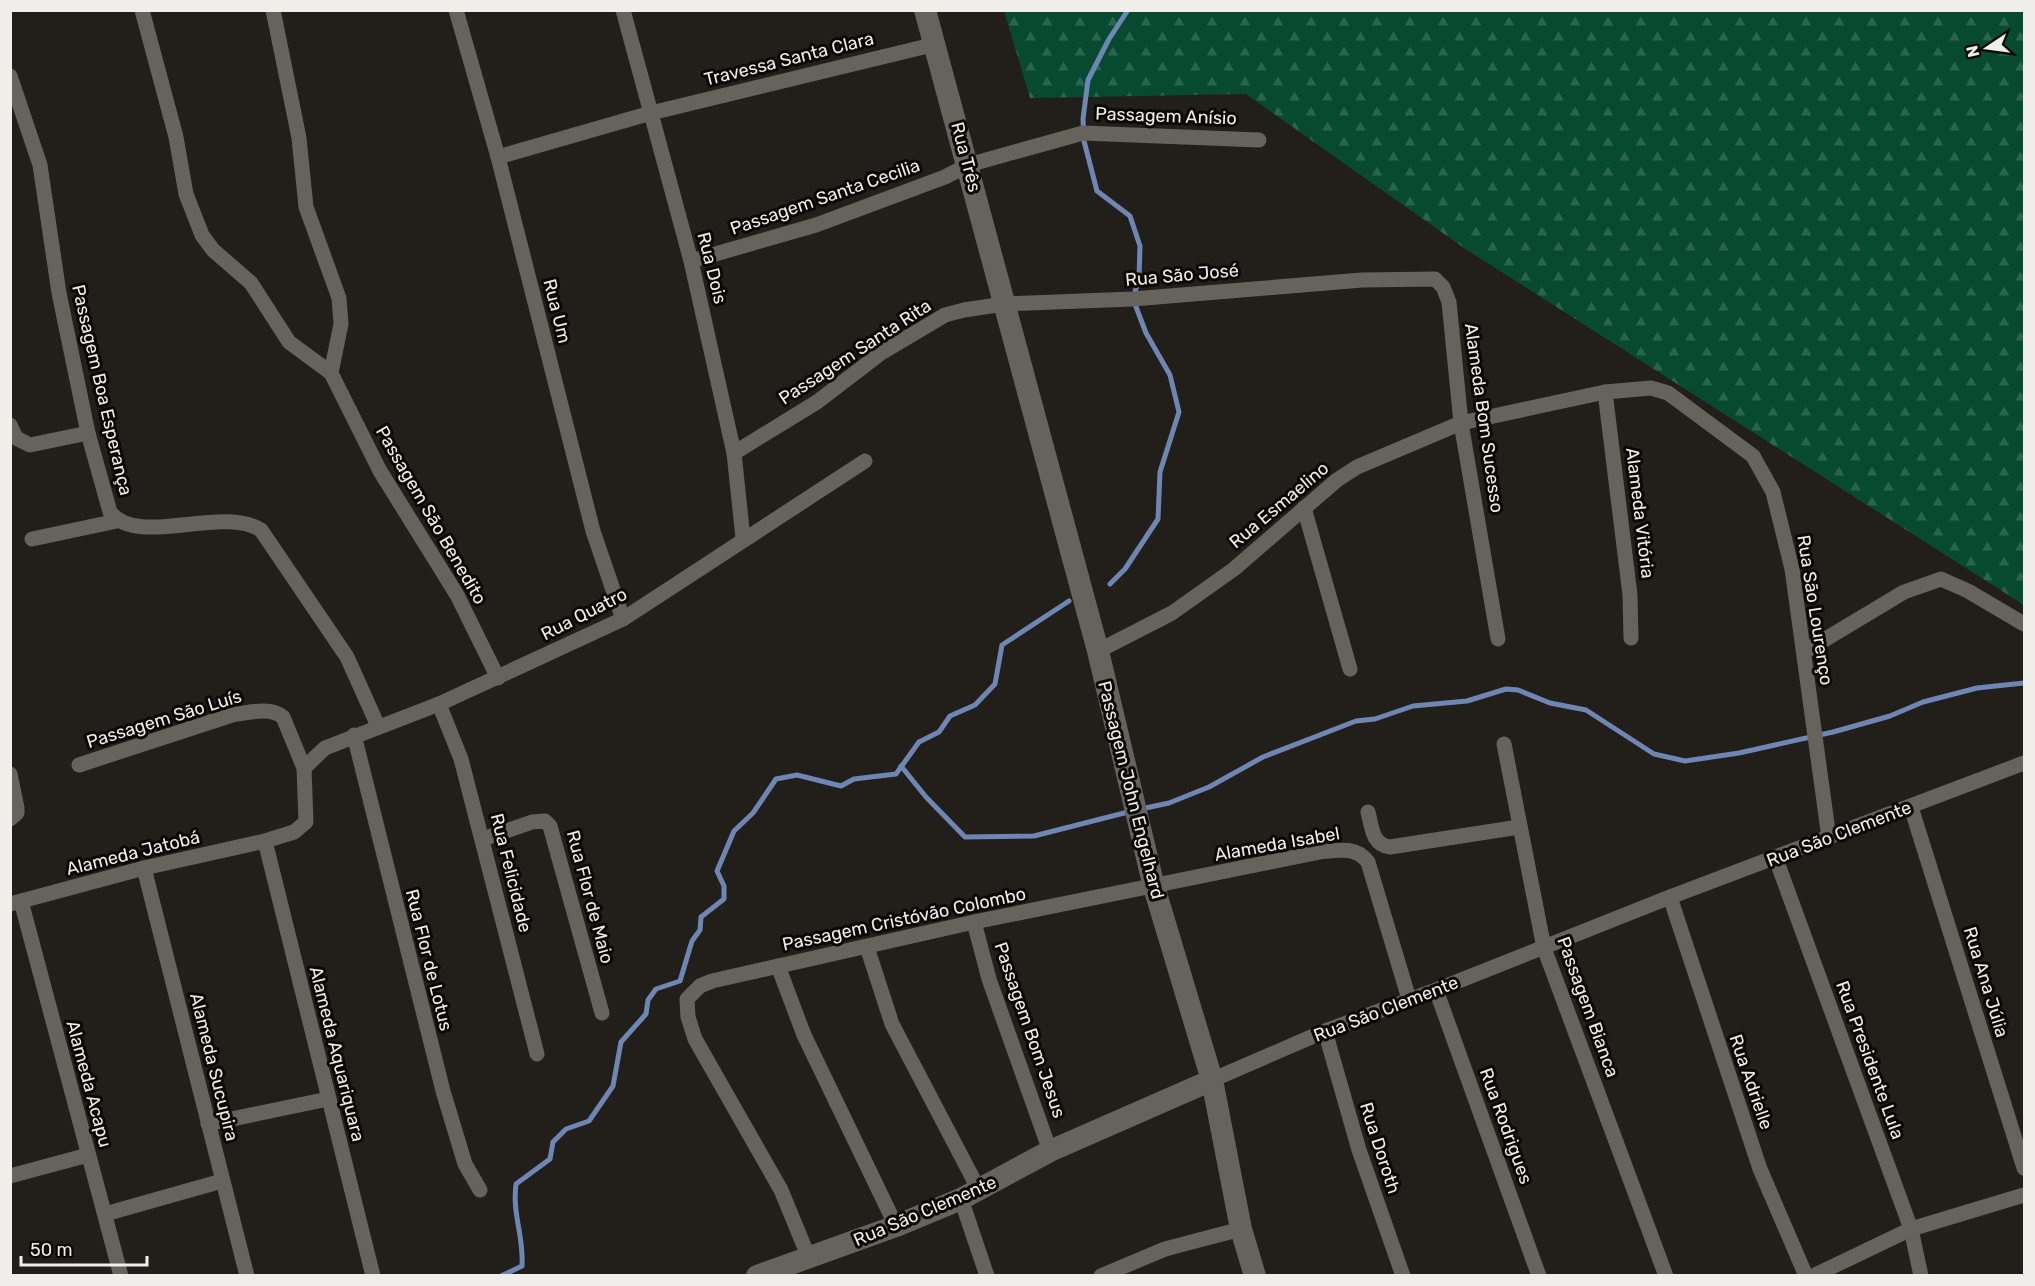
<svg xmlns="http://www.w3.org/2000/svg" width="2035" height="1286" viewBox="0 0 2035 1286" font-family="Rubik,sans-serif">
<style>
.forest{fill:url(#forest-firs)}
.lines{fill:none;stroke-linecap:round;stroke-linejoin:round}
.stream{stroke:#6d86b3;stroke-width:5}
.minor{stroke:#66625c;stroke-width:15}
.secondary{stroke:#66625c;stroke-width:22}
.labels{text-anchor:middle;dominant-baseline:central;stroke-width:6;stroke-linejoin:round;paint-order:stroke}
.street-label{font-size:18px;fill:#f0eeeb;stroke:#0a0907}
</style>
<defs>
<pattern id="forest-firs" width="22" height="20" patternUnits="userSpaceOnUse" patternTransform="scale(1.5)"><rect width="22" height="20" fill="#074a30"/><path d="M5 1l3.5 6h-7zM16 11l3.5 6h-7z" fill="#2b644e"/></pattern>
</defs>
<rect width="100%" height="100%" fill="#221f1a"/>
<path class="forest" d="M1004 11H2024V605L1464 248 1246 94 1030 98Z"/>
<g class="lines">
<g class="stream">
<path d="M1110 584 1125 569 1158 519 1160 472 1179 412 1170 375 1146 333 1133 299 1139 278 1140 246 1130 216 1097 191 1084 141 1083 119 1088 80 1109 39 1128 10"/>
<path d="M901 766 926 797 965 837 1034 836 1132 811"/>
<path d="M1141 809 1169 803 1209 787 1263 757 1356 721 1375 719 1413 706 1467 701 1506 689 1518 690 1550 703 1586 710 1654 754 1685 761 1739 753 1833 732 1890 716 1923 702 1977 688 2024 683"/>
<path d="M501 1276 522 1266C524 1236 512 1215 516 1184L550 1159 553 1142 566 1129 589 1121 613 1086 621 1042 646 1014 648 1000 656 989 680 981 692 941 700 930 701 917 724 899V886L717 871 734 831 753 813 776 779 797 775 841 786 854 779 896 774 919 742 939 732 950 716 975 705 995 684 1002 645 1069 601"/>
</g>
<g class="minor">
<path d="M142 10 176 137 186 194 202 235 213 250 251 283 289 342 331 373"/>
<path d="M273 10 299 138 306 207 339 298 341 324 331 373 380 471 457 595 498 678"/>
<path d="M456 10 498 157 593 531 623 619"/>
<path d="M623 10 691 261 734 453 743 538"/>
<path d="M10 76 40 165 59 293 88 433 110 512C137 548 222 505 261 530L347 657 378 726"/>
<path d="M498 157 651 113 936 44"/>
<path d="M691 261 816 225 945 177 968 165 1083 133 1259 140"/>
<path d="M1605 392 1630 595 1631 638"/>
<path d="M10 425 16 438 30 445 88 433"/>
<path d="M734 453 817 402 881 353 945 315 964 310 1004 304 1133 299 1362 280 1435 279 1443 287 1449 302 1461 423 1498 639"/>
<path d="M1304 508 1350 669"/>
<path d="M32 539 117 521"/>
<path d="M1098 651 1172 613 1234 569 1337 480 1357 467 1461 423 1605 392 1651 388 1668 393 1753 456 1773 492 1792 569 1829 838"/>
<path d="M1804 652 1904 592 1941 579 1968 591 2024 624"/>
<path d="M439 704 461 759 537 1054"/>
<path d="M354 735 443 1091 465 1164 480 1190"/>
<path d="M1504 744 1544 948 1666 1276"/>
<path d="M304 768 325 748 439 704 623 619 865 461"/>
<path d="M10 774 17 808V813L10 819"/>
<path d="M1911 807 2024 1168"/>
<path d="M1368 812C1372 827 1372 845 1390 847L1519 827"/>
<path d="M483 839 532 822 545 821 550 826 602 1013"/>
<path d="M265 841 373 1276"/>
<path d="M1776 859 1911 1229 1921 1276"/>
<path d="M144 868 247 1276"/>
<path d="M1670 897 1760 1169 1806 1276"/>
<path d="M21 901 121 1276"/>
<path d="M10 904 144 868 265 841 294 832 306 822 304 768 283 717C270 706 248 713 232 715L79 765"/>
<path d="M974 922 989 979 1050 1151"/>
<path d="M867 947 892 1024 979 1190"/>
<path d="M778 966 804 1035 896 1226"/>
<path d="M1436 990 1539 1276"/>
<path d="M1325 1031 1359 1150 1403 1276"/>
<path d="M1212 1080 1325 1031 1436 990 1670 897 2024 763"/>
<path d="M208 1124 328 1099"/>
<path d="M10 1176 88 1155"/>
<path d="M961 1199 987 1276"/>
<path d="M105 1214 222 1181"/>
<path d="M809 1258 781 1190 695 1039 688 1017 687 999 700 986 712 981 974 922 1320 852C1338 850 1356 846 1368 862L1409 999"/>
<path d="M1101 1276 1165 1249 1241 1229"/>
<path d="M1813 1276 1911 1229 2024 1195"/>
</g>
<g class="secondary">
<path d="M925 10 1098 651 1154 887 1212 1080 1241 1229 1255 1276"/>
<path d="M757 1276 896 1226 961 1199 1050 1151 1212 1080"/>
</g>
</g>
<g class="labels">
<g class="street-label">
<text transform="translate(789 59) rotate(-14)">Travessa Santa Clara</text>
<text transform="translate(1166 116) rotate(2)">Passagem Anísio</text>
<text transform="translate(966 157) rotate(75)">Rua Três</text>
<text transform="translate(825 197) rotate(-19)">Passagem Santa Cecilia</text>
<text transform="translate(712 268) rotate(76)">Rua Dois</text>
<text transform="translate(1182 275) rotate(-5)">Rua São José</text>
<text transform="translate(557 311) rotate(76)">Rua Um</text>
<text transform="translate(855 352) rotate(-33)">Passagem Santa Rita</text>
<text transform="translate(102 390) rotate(77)">Passagem Boa Esperança</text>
<text transform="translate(1484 418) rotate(82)">Alameda Bom Sucesso</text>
<text transform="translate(1279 505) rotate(-40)">Rua Esmaelino</text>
<text transform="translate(1640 513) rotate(83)">Alameda Vitória</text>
<text transform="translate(431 515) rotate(60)">Passagem São Benedito</text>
<text transform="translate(1815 610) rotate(81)">Rua São Lourenço</text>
<text transform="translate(584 614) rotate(-27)">Rua Quatro</text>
<text transform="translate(164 719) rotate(-17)">Passagem São Luís</text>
<text transform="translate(1131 790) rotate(76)">Passagem John Engelhard</text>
<text transform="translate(1839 834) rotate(-21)">Rua São Clemente</text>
<text transform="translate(1277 844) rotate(-10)">Alameda Isabel</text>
<text transform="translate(133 853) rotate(-14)">Alameda Jatobá</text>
<text transform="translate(511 873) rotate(76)">Rua Felicidade</text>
<text transform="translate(590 897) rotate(75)">Rua Flor de Maio</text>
<text transform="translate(904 919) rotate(-12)">Passagem Cristóvão Colombo</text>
<text transform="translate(429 960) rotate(76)">Rua Flor de Lotus</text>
<text transform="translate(1986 982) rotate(73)">Rua Ana Júlia</text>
<text transform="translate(1588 1007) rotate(70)">Passagem Bianca</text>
<text transform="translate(1386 1009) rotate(-21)">Rua São Clemente</text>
<text transform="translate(1030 1030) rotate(71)">Passagem Bom Jesus</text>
<text transform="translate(337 1054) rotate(76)">Alameda Aquariquara</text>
<text transform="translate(1870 1060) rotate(70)">Rua Presidente Lula</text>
<text transform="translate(214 1067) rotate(76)">Alameda Sucupira</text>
<text transform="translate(1751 1082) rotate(71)">Rua Adrielle</text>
<text transform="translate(89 1084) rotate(75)">Alameda Acapu</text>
<text transform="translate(1506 1126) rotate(70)">Rua Rodrigues</text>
<text transform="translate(1380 1148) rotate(72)">Rua Doroth</text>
<text transform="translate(925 1211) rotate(-23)">Rua São Clemente</text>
</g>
</g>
<rect width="2035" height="1286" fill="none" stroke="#f0eeeb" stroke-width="24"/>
<g transform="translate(1987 48) rotate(257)" stroke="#0a0907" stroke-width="4.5" paint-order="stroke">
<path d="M0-4.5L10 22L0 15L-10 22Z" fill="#f0eeeb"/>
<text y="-9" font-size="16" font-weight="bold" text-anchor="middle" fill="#f0eeeb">N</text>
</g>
<path d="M21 1256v9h126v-9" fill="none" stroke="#f0eeeb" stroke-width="3"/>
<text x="30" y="1256" font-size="18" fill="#f0eeeb" stroke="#0a0907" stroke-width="4.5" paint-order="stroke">50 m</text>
</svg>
